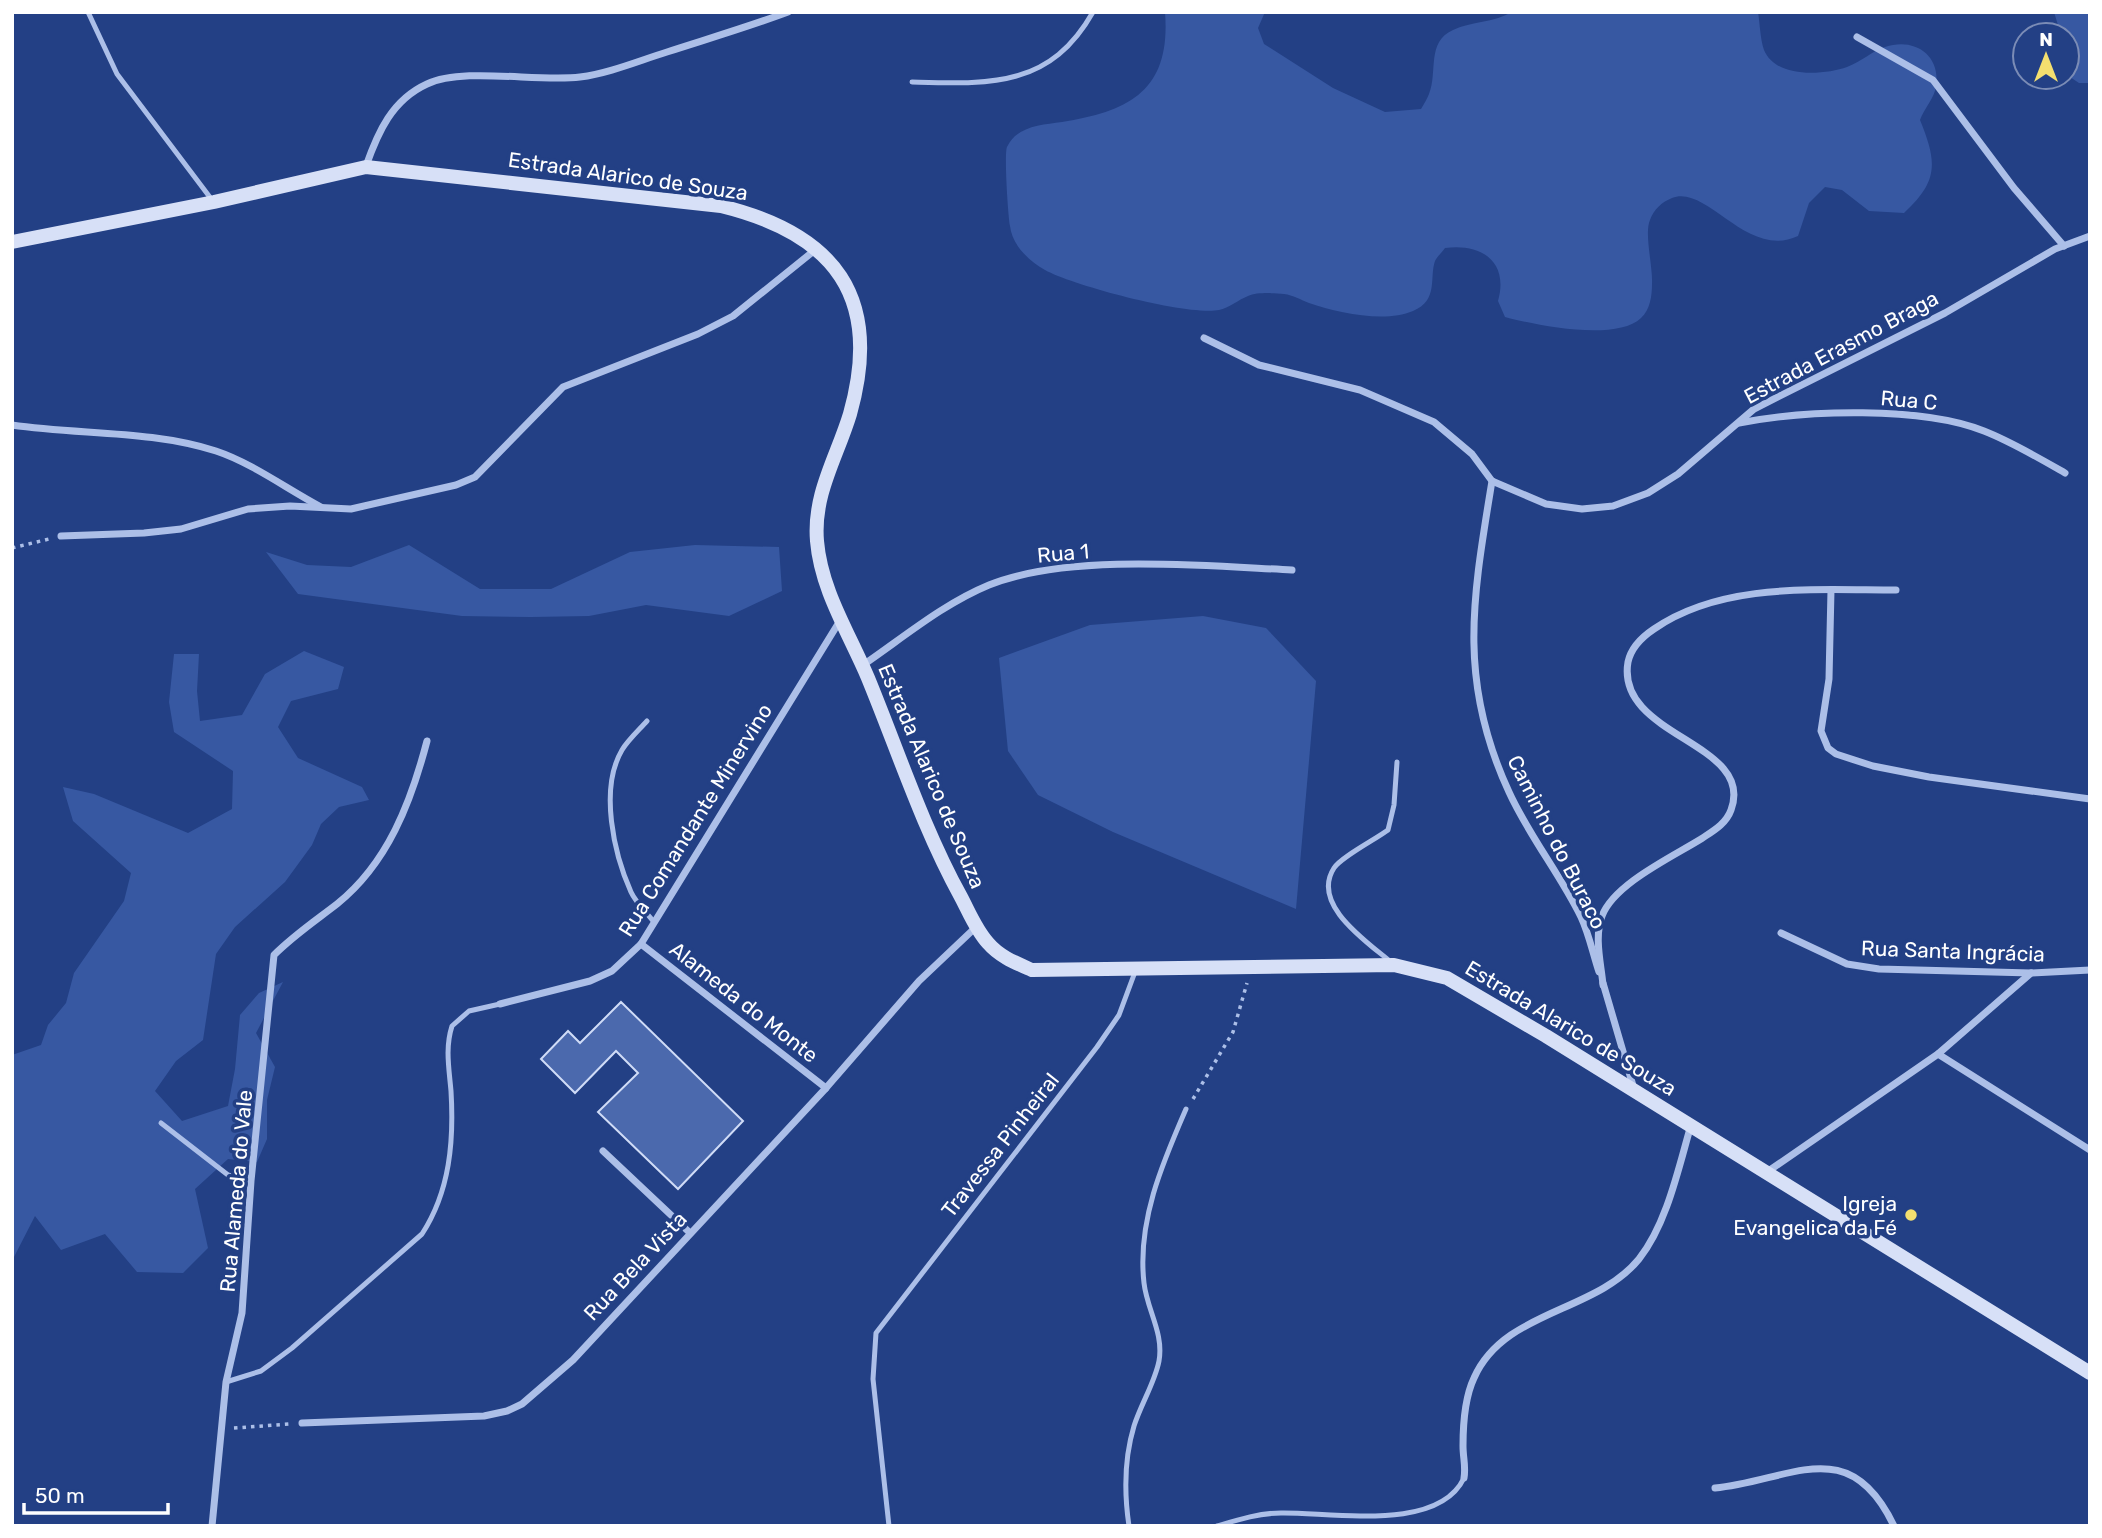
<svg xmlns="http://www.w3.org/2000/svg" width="2102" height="1538" viewBox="0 0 2102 1538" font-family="Rubik,sans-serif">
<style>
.green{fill:#3758a2}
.building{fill:#4b69ad;stroke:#d0dcf7;stroke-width:2}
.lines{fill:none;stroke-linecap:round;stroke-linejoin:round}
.path{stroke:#acbfe8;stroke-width:3.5;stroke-dasharray:3.5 5;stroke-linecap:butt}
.lane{stroke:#acbfe8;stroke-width:5}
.street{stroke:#acbfe8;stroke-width:7}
.secondary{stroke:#d7e0f7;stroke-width:14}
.poi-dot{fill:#f4df6f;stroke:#234085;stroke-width:2.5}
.labels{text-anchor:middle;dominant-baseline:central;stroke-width:7;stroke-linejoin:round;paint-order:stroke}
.street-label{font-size:21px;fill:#fff;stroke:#234085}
.poi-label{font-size:21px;fill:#fff;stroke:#234085;text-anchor:end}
</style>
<rect width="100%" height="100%" fill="#234085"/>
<g class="green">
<path d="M1165 12H1265L1258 28 1264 44 1333 88 1385 112 1421 109C1424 104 1427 99 1429 94 1438 72 1426 42 1453 30 1472 21 1493 23 1512 12H1758C1760 24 1760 38 1764 50 1776 79 1824 75 1847 67 1861 62 1872 51 1885 47 1914 37 1941 55 1936 86 1935 97 1924 109 1920 120 1937 162 1939 181 1904 213L1869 211 1842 190 1825 187 1809 203 1798 236C1747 260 1707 184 1672 198 1662 202 1654 209 1650 220 1644 233 1653 267 1652 284 1652 296 1650 310 1641 318 1616 342 1535 325 1505 317L1498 301C1509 262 1482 243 1445 248 1442 252 1437 257 1435 261 1429 278 1439 300 1413 311 1385 323 1338 313 1309 303 1301 300 1293 295 1284 294 1274 293 1257 292 1248 296 1238 300 1229 308 1219 310 1188 316 1074 286 1045 270 1029 261 1012 245 1010 226 1008 215 1004 154 1007 147 1017 126 1041 125 1062 122 1132 111 1171 89 1165 12Z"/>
<path d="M2054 12H2090V83H2079L2067 75V35H2061Z"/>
<path d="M409 545 480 589H551L630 552 695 545 779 547 782 591 729 616 646 605 589 616 531 617 462 616 298 594 266 552 307 565 351 567Z"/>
<path d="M1203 616 1266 628 1316 681 1296 909 1113 832 1038 795 1008 751 999 658 1090 625Z"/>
<path d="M304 651 344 667 338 689 291 701 278 727 298 758 362 787 369 800 339 807 321 824 312 845 285 882 235 927 216 954 203 1040 176 1061 155 1091 182 1121 228 1106 235 1069 240 1015 259 993 283 982 256 1033 275 1067 267 1100V1139L257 1162 228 1159 195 1189 208 1248 183 1273 137 1272 105 1234 61 1250 35 1216 14 1257 12 1268V1055L41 1045 48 1025 66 1003 74 973 124 901 131 873 73 821 63 787 94 794 188 833 232 809 233 771 174 732 169 702 174 654H199L197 691 200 721 242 715 265 674Z"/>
</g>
<path class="building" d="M621 1002 743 1121 678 1189 598 1112 638 1073 616 1051 575 1093 541 1059 568 1031 580 1043Z"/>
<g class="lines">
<g class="path">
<path d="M12 548 49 539"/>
<path d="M1193 1099 1233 1032 1247 983"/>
<path d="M234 1428 290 1424"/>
</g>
<g class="lane">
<path d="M88 12 117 74 212 200"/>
<path d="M912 82C990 84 1050 88 1093 12"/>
<path d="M647 721C639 730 628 740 622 750 599 789 614 854 631 892 636 903 647 913 654 922"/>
<path d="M1392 963C1369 943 1310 905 1334 868 1341 857 1376 839 1388 830L1394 805 1397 762"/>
<path d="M161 1123 228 1175 251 1181"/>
<path d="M226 1382 261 1371 292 1348 422 1234C450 1191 454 1141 451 1091 449 1068 445 1048 452 1026L469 1011 500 1004"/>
<path d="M889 1526 873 1379 876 1333 1097 1047 1119 1015 1135 972"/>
<path d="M1129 1526C1124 1492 1124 1459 1134 1426 1141 1404 1155 1382 1159 1361 1164 1333 1147 1310 1144 1283 1137 1222 1162 1164 1186 1109"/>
<path d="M1217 1526C1237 1520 1259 1513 1281 1513 1330 1512 1438 1533 1464 1478"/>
</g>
<g class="street">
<path d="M1857 37 1933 80 2014 188 2064 246"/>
<path d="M366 166C378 132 392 100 427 84 463 67 537 82 580 77 610 73 638 61 667 52 707 39 748 27 788 12"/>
<path d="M1204 338 1259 365 1360 390 1434 422 1472 454 1492 481 1546 504 1582 509 1613 506 1648 493 1678 474 1754 409 1945 313 2055 249 2090 236"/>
<path d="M1739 423C1805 410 1921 406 1984 431 2012 442 2039 458 2065 473"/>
<path d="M12 425C80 435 150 430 216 451 252 463 287 489 321 507"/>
<path d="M1492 481C1473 597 1457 680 1509 792 1529 836 1560 874 1581 917 1589 934 1593 954 1599 972"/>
<path d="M61 536 144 533 181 529 248 509 290 506 351 509 456 485 475 477 563 387 698 334 733 316 815 250"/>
<path d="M1831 590 1829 679 1821 731 1828 748 1836 754 1873 766 1929 777 2090 799"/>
<path d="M863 665C904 637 943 604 989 585 1068 553 1207 566 1292 570"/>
<path d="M1781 933 1847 964 1879 969 2031 973 2090 970"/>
<path d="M641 944 826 1088"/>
<path d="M1603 983 1634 1089"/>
<path d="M1603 985C1601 963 1594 937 1602 916 1614 884 1672 857 1701 839 1713 831 1726 824 1731 810 1756 742 1615 737 1628 662 1631 648 1642 637 1654 629 1722 582 1817 590 1896 590"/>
<path d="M500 1004 590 981 612 971 641 944 841 619"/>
<path d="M1938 1054 2090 1150"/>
<path d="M603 1151 689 1232"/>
<path d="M1767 1172 1938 1054 2031 973"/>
<path d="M302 1423 484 1416 507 1411 522 1404 573 1360 826 1088 919 981 976 927"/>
<path d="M1464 1478C1466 1466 1463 1458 1463 1446 1463 1425 1465 1397 1474 1378 1504 1310 1595 1313 1639 1259 1667 1224 1679 1166 1691 1125"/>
<path d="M1715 1488C1790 1481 1849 1431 1894 1526"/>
<path d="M212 1526 226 1382 242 1313 251 1181 274 955C294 935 315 921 337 904 388 863 411 802 427 741"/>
</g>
<path class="secondary" d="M12 242 214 202 366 167 721 206C835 234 883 297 850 414 837 457 813 494 817 541 821 590 849 633 868 678 898 751 923 828 961 897 969 912 976 930 988 943 1000 957 1016 963 1032 970L1394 965 1447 978 1546 1036 2090 1373"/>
</g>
<circle class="poi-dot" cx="1911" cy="1215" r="7"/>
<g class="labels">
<g class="street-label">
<text transform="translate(628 176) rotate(8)">Estrada Alarico de Souza</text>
<text transform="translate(1841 347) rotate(-28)">Estrada Erasmo Braga</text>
<text transform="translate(1909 400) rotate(5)">Rua C</text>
<text transform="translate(1063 553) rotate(-5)">Rua 1</text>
<text transform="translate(932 776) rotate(67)">Estrada Alarico de Souza</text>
<text transform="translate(695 820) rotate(-58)">Rua Comandante Minervino</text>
<text transform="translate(1557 842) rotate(63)">Caminho do Buraco</text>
<text transform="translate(1953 951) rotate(2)">Rua Santa Ingrácia</text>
<text transform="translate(744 1002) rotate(38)">Alameda do Monte</text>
<text transform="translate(1571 1028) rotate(31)">Estrada Alarico de Souza</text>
<text transform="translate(1000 1145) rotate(-52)">Travessa Pinheiral</text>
<text transform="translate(236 1191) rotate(-85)">Rua Alameda do Vale</text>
<text transform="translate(635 1266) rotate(-47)">Rua Bela Vista</text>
</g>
<g class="poi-label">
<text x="1897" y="1203">Igreja<tspan x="1897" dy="24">Evangelica da Fé</tspan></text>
</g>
</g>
<rect width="2102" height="1538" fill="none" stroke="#ffffff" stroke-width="28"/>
<g transform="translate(2046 56)"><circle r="33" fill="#234085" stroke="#7b8cb6" stroke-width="2"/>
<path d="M0-5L12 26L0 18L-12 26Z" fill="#f4df6f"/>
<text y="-10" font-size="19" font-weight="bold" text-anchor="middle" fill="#ffffff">N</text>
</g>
<path d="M24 1503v10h144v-10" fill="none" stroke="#ffffff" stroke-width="3.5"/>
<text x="35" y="1503" font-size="21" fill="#ffffff" stroke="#234085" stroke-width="5" paint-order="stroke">50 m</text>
</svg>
